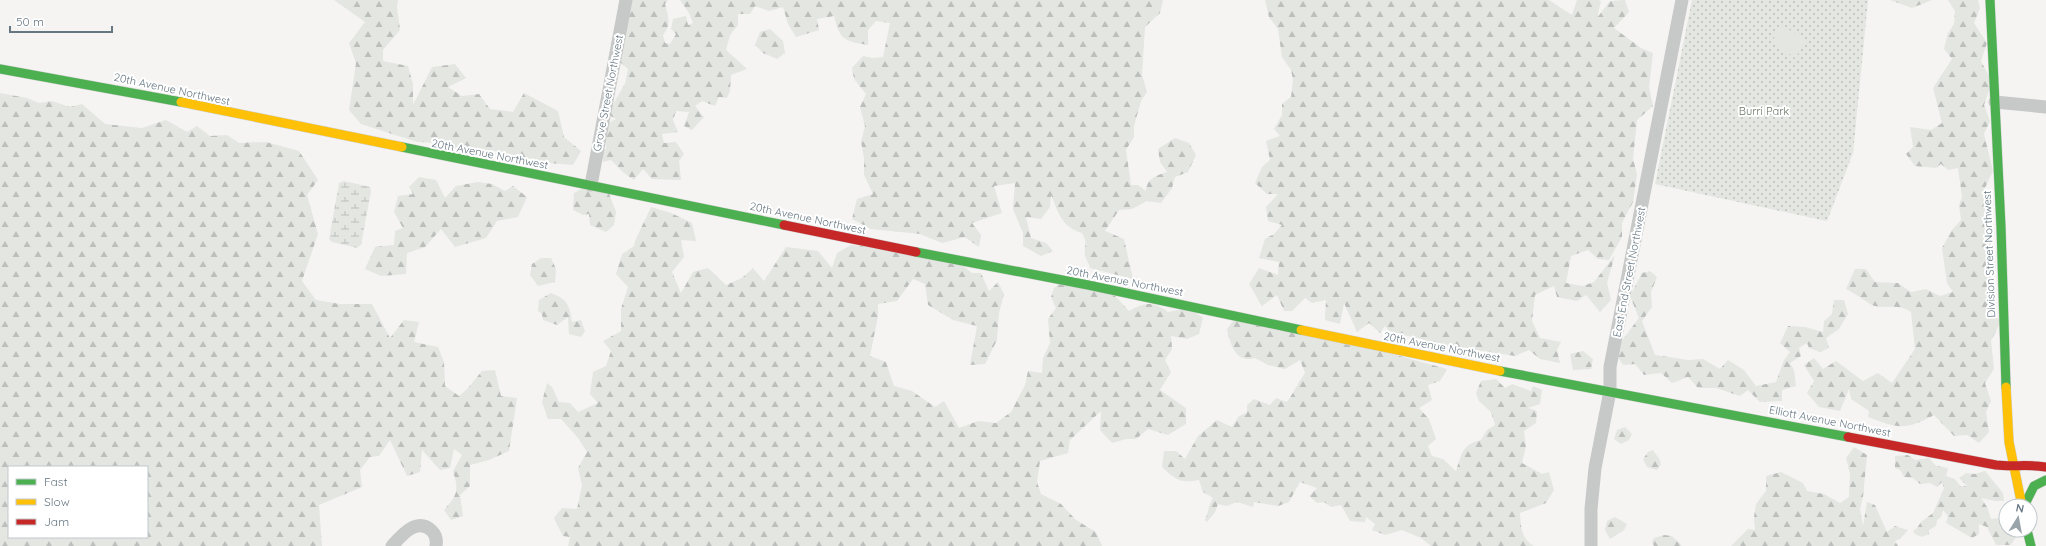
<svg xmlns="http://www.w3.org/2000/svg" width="2046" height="546" viewBox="0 0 2046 546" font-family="Quicksand,sans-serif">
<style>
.forest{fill:url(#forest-firs);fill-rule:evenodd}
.wetland{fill:url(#wetland-marsh)}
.park{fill:url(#park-dots)}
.pitch{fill:#e3e6e1}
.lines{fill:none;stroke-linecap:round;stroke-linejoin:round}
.fast-casing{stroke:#d0d1d1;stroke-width:10}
.slow-casing{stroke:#d0d1d1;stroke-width:10}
.jam-casing{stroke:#d0d1d1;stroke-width:10}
.street{stroke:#c7c8c8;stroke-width:13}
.fast{stroke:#4caf50;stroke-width:9}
.slow{stroke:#ffc107;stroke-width:9}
.jam{stroke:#c62828;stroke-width:9}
.labels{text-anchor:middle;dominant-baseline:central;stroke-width:4;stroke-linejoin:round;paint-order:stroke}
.street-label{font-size:11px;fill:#667782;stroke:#fff}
.park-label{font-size:11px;fill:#6a7965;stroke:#fff}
</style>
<defs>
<pattern id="forest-firs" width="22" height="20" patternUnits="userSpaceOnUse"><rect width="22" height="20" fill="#e3e6e1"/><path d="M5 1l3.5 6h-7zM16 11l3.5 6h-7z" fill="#bcbfbc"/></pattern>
<pattern id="wetland-marsh" width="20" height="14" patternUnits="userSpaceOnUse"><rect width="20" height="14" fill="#e3e6e1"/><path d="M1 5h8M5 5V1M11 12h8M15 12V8" fill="none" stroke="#bcbfbc"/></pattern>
<pattern id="park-dots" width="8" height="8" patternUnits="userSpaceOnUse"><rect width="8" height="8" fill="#e3e6e1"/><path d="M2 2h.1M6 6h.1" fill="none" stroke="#bcbfbc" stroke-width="1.8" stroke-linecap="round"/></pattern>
</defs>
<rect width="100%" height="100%" fill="#f5f4f3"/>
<g class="forest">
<path d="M334 0H398L397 6 400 30 383 50V61L408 66 413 84V105L432 67 455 64 466 78 448 87 462 96 479 94 490 109 513 112 524 93 558 111 564 137 581 151 573 165 549 163 491 150 463 151 442 143 417 142 361 124 349 110 356 63 349 43 365 22Z"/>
<path d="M623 0H668L665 4C668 16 672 24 663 35L665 43 670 44 676 34 671 29 673 19 686 16 688 25 693 23 689 13 680 0H1163L1160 13 1145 27 1142 75 1147 92 1141 101 1134 126V137L1126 150 1131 185H1138L1146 191C1147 178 1156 176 1167 172L1160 162 1158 149 1175 138 1189 143 1196 155 1188 172 1175 177 1172 188 1161 203 1147 201 1132 209 1119 210 1105 231 1124 239 1133 279 1090 268C1089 264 1086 259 1085 255 1084 245 1088 243 1082 233 1061 226 1059 214 1051 195L1050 207 1041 219 1026 217 1031 238 1046 243 1053 251 1041 256 1023 246V233L1013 209 1015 183 994 186 1002 213 972 223 981 235 979 247 965 237 942 243 920 234 871 229 852 219 857 199 873 194 864 175V158L861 142 865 126 860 107 866 94 854 79 852 68 863 56 873 58 883 57 890 23 876 21 868 30V45C844 41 840 40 834 16L817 19 819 30 796 37 788 24 783 7 769 11 755 6 750 14H738V25L730 35 726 50 747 69 731 75 730 91 727 98 719 97 715 106 702 101 695 106 704 117 692 130 684 126 689 112 676 111 673 120 678 132 662 134 664 143 676 142 684 154 679 161 681 180 652 179 643 169 634 180 624 173 611 160 603 162 602 150 606 149 607 124 616 119 607 114 625 84 628 69 620 62 610 43 623 34Z"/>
<path d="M1265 0H1549L1572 15 1577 0H1598L1601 1 1597 18 1610 1 1625 0 1629 12 1614 28 1641 48 1653 53 1649 87 1653 106 1637 120 1633 159 1637 174 1633 202 1622 223V237L1609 260 1598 259 1588 250 1571 256 1566 283 1583 286 1594 282 1615 255 1607 283 1611 300 1600 312 1586 295 1577 301 1557 297 1554 286 1535 295 1532 321 1540 338 1561 342 1557 350 1560 363 1540 359 1529 350 1515 356 1439 344 1389 331 1385 326 1380 333 1369 323 1357 332 1344 303 1340 324 1325 320 1326 300 1312 303 1305 298 1292 311H1284L1277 295 1262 306 1249 284 1259 268 1278 275 1279 262 1259 258 1265 239 1274 234 1282 225 1268 221 1266 207 1278 194H1267L1255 183 1262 167 1270 160 1266 141 1280 136 1274 129 1282 115V104L1291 97 1293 80 1291 70 1282 57 1278 29 1269 17Z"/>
<path d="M1890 0H1932L1912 8Z"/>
<path d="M1948 0H1978L1980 8 1974 23 1987 43 1981 61 1992 82 1984 105 1990 121 1984 134 1993 171 1984 190 1988 209 1986 226 1996 266 1988 286V311L2001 321 1991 341 1994 369 1985 383 1991 401 1986 412 1989 432 1979 443 1967 435 1954 436 1934 415C1905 431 1897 428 1868 417L1869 411 1851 399 1849 389 1840 411 1819 407 1807 393 1814 381 1804 365 1814 358 1823 369 1836 361 1863 381 1878 373 1892 383 1915 349 1911 312C1897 303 1890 309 1875 306 1870 305 1855 293 1846 289L1855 269H1866L1875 282 1898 283 1911 292 1926 289 1940 296 1953 292 1947 283 1942 248 1952 230 1961 220 1959 205 1962 197 1958 168 1948 170 1941 164 1936 168 1915 166 1906 154 1913 147 1910 127 1931 130 1942 123 1933 88 1952 59 1944 49 1948 33 1954 24 1955 11Z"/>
<path d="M770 29 783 41 785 53 777 59 763 53 755 45 760 32Z"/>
<path d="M0 93 27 98 39 103 52 101 70 107 82 104 105 124 142 128 166 120 187 132 197 126 210 136 227 135 239 143 266 142 299 151 318 180 307 195 318 234 302 281 316 300 340 304H372L390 338 404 320 419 322 414 342 438 347 444 362 445 386 459 396 468 388 482 371 495 370 501 396 517 398 509 451 489 460 470 465V486L460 495 463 516 451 520 444 510C458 494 459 491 453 471L462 455 454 449 450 468 440 470 422 450 420 472 407 476 390 440 379 456 370 457 360 470 362 487 319 505 322 546H0ZM9 467H147V537H9Z"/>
<path d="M419 177 436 180 445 198 456 186 478 182 492 184 505 191 513 186 527 197 518 217 497 221 486 238 455 247 441 229 425 247 407 253 406 274 381 276 365 269 375 247 394 245 395 231 403 228 394 212 398 196 413 194 409 187Z"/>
<path d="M587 186 607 188 616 212 614 225 606 232 590 225 589 214 583 215 573 210 574 193Z"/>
<path d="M651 207 671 213 692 223 696 241 681 240 684 257 672 272 681 293 693 272 708 268 726 285 742 278 753 268 764 281 786 247 818 251 832 268 837 253 851 245 951 256 972 273H981L989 291 998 282 1004 294 999 313 997 340 985 364 970 365 977 326 953 320 928 305 925 284 913 279 897 301 878 304V316L870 356 886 362 894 386 912 391 935 407 944 401 959 428 978 421 996 423 1011 412 1025 385 1028 371 1042 373 1043 358 1050 343 1048 319 1056 308 1051 297 1054 288 1071 276 1115 296 1129 311C1145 302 1153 301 1168 312L1189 308 1203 318 1199 334 1187 339 1171 336 1172 349 1165 360 1171 372 1160 390 1186 408V424L1168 435 1148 429 1136 439H1126L1112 443 1100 430 1101 411 1070 440 1068 453 1040 461 1037 482 1041 494 1061 504 1076 520 1096 532 1102 546H568L570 537 563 536 554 518 562 508 577 509 582 485 578 468 587 452 578 438 561 419H548L542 402 547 383 552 387 559 402 570 403 578 412 598 403 590 394 593 372 606 366 611 351 603 341 621 331V309L628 287 616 274 622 254 634 246 635 241Z"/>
<path d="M541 258H551L556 269 555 282 538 286 530 275 532 264Z"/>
<path d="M1650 271 1657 277 1651 292 1652 307 1642 321 1655 355 1688 360 1703 359 1720 369 1728 360 1744 370 1756 386 1776 382 1784 360 1790 352 1780 343 1788 326 1805 327 1823 332 1824 321 1832 314 1834 300H1844L1848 314 1839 329 1826 338 1829 348 1820 352 1809 348 1807 343 1799 348 1801 356 1790 363 1794 370 1796 386 1782 390V401L1760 402 1748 390 1740 396 1716 388H1698L1688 377 1672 383 1661 373 1644 375 1635 364 1623 365 1617 356 1620 343 1639 318 1630 296 1642 273Z"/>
<path d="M551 293C567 299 570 305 572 322L581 320 585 331 581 337 569 334 568 317 557 325 543 320 542 314 538 311 539 300Z"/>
<path d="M1240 312 1447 369 1440 381 1428 385 1432 400 1419 408 1429 419 1436 439 1428 446 1432 456 1443 459 1456 471C1462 454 1461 445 1481 440L1487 430 1495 425 1491 412 1479 401 1476 393 1481 381 1496 379 1505 388 1512 384 1531 391 1533 386 1542 390 1540 404 1528 408 1537 411 1536 423 1524 431 1526 446 1522 463 1542 474 1549 472 1554 490 1546 503 1520 513C1521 528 1521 538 1534 546H1431L1421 538 1402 530 1385 535 1372 530 1375 524 1366 517 1365 522 1350 521 1341 505 1331 507 1324 502 1317 503 1309 496 1317 488 1300 482 1289 502 1278 506 1254 502 1253 507 1237 502 1227 506 1218 504 1215 512 1207 522 1205 520C1209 511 1208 506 1213 498L1203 492 1199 480C1180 484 1175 479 1162 467L1164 451H1176L1185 459 1198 436 1217 420 1232 427 1239 416 1247 413V405L1254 399 1270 405 1276 398 1287 402C1294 392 1298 383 1305 373L1300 360 1285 369 1268 365 1255 358C1236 364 1230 344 1227 329Z"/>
<path d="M1583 351 1593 359 1591 369 1573 370 1570 354Z"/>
<path d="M1625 427 1632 434 1629 440 1621 444 1614 439 1617 430Z"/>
<path d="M1854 447 1867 455 1863 497 1860 509 1863 526 1867 502 1875 505 1887 532 1895 526 1908 530 1900 539 1895 541 1898 546H1731L1748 529 1755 530 1754 517 1756 504 1766 491V476L1781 472 1803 483 1807 491 1824 494 1840 503 1849 497 1850 474 1846 458Z"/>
<path d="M1653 450C1658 458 1665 462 1657 470L1647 467 1643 459 1648 452Z"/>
<path d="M1908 455 1915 460 1929 458 1936 466 1948 468 1946 476 1955 479 1961 487 1967 486 1959 478 1966 473 1975 474 1985 471 2003 493 2004 501H1995L1981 498 1987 507 1991 519 2006 517V530H2015L2016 537 2011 545H1996L1987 527 1979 524V534L1972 538 1946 523 1948 516 1943 510 1941 517 1937 520 1936 526 1929 530V534L1922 537 1915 534 1913 531 1917 528 1921 522 1933 513 1944 488 1942 482 1937 487 1930 483 1920 484 1913 478 1904 477 1900 470 1895 468V456Z"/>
<path d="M1615 517 1627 524 1624 530 1610 539 1605 530 1607 521Z"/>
<path d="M1664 535 1672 536 1682 546H1654L1652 542 1654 538Z"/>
</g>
<path class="wetland" d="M344 181 370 187 371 191 361 245 357 248 332 242 329 239 339 183Z"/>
<path class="park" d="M1692 0H1868L1853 153 1827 221 1655 184Z"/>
<path class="pitch" d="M1783 25 1806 42 1795 58 1772 41Z"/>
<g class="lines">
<defs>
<g id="fast">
<path d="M1990 0 2001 227 2006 387"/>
<path d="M0 69 181 102"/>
<path d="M402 147 784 225"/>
<path d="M916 252 1088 285 1301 330"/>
<path d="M1500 371 1848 437"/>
<path d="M2024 506 2034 486 2046 480"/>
<path d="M2027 530 2031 546"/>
</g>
<g id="slow">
<path d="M181 102 402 147"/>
<path d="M1301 330 1500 371"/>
<path d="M2006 387 2009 442 2022 506"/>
</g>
<g id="jam">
<path d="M784 225 916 252"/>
<path d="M1848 437 1996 465C2013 467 2029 464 2046 467"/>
</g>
</defs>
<use href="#fast" class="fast-casing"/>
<use href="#slow" class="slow-casing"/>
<use href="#jam" class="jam-casing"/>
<g class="street">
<path d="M1995 102 2046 107"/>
<path d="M591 185 626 0"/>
<path d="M392 546C401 536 417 516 432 531 436 535 437 540 436 546"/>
<path d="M1591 546V509L1595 468 1610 391V367L1682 0"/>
</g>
<use href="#fast" class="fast"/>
<use href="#slow" class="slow"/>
<use href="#jam" class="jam"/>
</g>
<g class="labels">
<g class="street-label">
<text transform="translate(172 89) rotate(12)">20th Avenue Northwest</text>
<text transform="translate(608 93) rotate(-79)">Grove Street Northwest</text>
<text transform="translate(490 154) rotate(11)">20th Avenue Northwest</text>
<text transform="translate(808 218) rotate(12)">20th Avenue Northwest</text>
<text transform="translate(1989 254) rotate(-92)">Division Street Northwest</text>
<text transform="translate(1629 272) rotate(-79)">East End Street Northwest</text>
<text transform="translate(1125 281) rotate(11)">20th Avenue Northwest</text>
<text transform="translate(1442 347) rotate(11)">20th Avenue Northwest</text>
<text transform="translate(1830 421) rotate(11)">Elliott Avenue Northwest</text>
</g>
<g class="park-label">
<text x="1764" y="111">Burri Park</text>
</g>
</g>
<rect x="8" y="466" width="140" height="72" fill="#ffffff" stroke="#c2c9cd"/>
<rect x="16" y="479" width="20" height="6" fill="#4caf50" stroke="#c2c9cd"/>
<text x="44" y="486" font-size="12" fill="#667782">Fast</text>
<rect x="16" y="499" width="20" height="6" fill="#ffc107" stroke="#c2c9cd"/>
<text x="44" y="506" font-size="12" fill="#667782">Slow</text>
<rect x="16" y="519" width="20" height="6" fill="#c62828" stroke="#c2c9cd"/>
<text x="44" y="526" font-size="12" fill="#667782">Jam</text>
<g transform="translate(2018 518) rotate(11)"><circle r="19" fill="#ffffff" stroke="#c2c9cd"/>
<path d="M0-3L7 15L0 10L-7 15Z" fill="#98a3aa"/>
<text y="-6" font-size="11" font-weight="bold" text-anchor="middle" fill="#667782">N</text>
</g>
<path d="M10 26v6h102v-6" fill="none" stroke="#667782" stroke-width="2"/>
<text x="16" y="26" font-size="12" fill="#667782" stroke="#ffffff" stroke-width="3" paint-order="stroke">50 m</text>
</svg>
